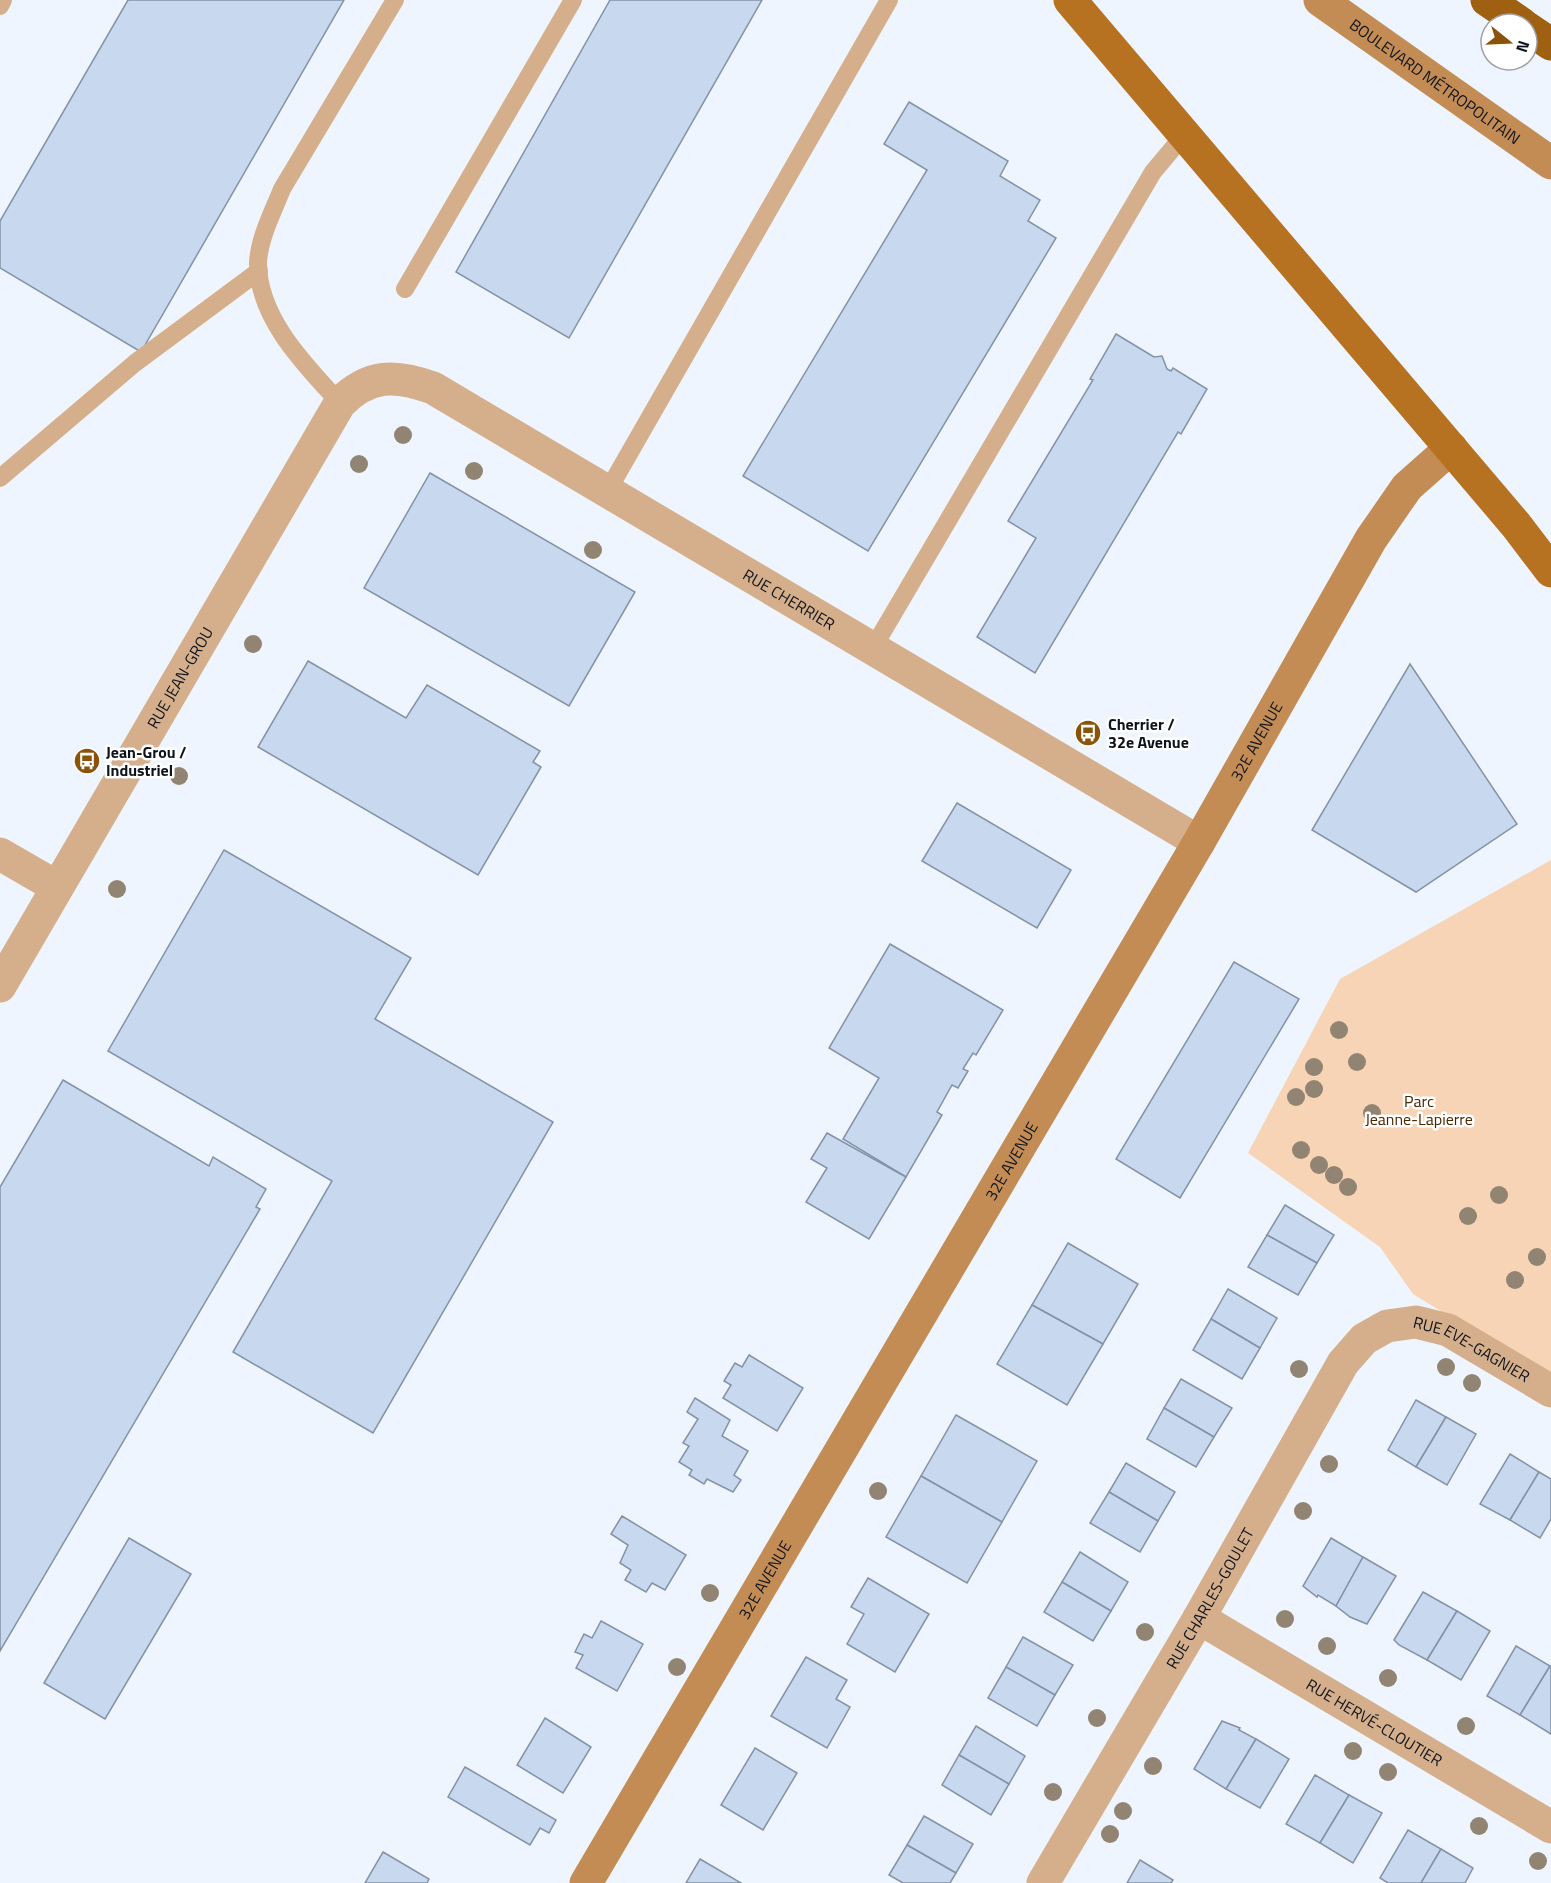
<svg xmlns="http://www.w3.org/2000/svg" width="1551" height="1883" viewBox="0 0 1551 1883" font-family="'Titillium Web',sans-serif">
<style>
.green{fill:#f6d4b5}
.building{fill:#c8d8ef;stroke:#8392a6;stroke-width:1.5}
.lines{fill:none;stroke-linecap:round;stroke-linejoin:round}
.lane{stroke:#d5af8b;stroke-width:18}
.street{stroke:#d5af8b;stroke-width:33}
.secondary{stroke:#c38c54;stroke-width:33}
.primary{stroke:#b67221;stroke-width:33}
.highway{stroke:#9f6011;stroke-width:33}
.tree{fill:#928472}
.labels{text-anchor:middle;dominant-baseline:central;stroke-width:5;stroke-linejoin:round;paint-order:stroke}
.street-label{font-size:16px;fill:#0e131b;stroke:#fff}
.poi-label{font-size:16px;font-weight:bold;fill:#0e131b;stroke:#fff;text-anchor:start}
.park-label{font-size:16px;fill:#472700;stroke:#fff}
</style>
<rect width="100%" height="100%" fill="#eef5fe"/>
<path class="green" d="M1551 860V1379L1413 1294 1380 1247 1248 1153 1340 979Z"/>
<g class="building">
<path d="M128 0H344L141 352 0 268V221Z"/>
<path d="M610 0H762L569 338 456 272Z"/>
<path d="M909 102 1008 161 1000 176 1040 200 1028 221 1056 238 868 551 743 476 927 170 884 144Z"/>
<path d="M1116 334 1154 357 1162 356 1167 369 1171 371 1173 368 1207 389 1181 434 1178 432 1035 673 977 637 1036 538 1008 521 1093 380 1090 379Z"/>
<path d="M430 473 635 592 569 706 364 588Z"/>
<path d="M308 661 406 718 427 685 540 751 533 762 541 767 478 875 258 747Z"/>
<path d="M1410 664 1517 824 1416 892 1312 830Z"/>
<path d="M957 803 1071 870 1037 928 922 861Z"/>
<path d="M224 850 411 958 375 1019 553 1122 373 1433 233 1352 332 1181 108 1051Z"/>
<path d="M890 944 1003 1010 976 1055 973 1053 963 1069 968 1071 958 1088 952 1085 937 1112 942 1115 906 1177 843 1139 879 1078 829 1048Z"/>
<path d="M1234 962 1299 999 1180 1198 1116 1159Z"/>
<path d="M63 1080 209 1166 213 1157 266 1189 256 1207 260 1209 0 1651V1187Z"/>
<path d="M827 1133 906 1177 869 1239 806 1202 827 1168 811 1159Z"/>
<path d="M1285 1205 1334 1235 1317 1263 1267 1235Z"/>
<path d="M1267 1235 1317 1263 1298 1295 1248 1267Z"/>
<path d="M1068 1243 1138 1284 1103 1344 1032 1305Z"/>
<path d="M1228 1289 1277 1318 1260 1348 1211 1319Z"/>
<path d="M1032 1305 1103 1344 1067 1405 997 1364Z"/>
<path d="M1211 1319 1260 1348 1242 1379 1193 1350Z"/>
<path d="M749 1355 803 1388 777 1431 723 1398 731 1385 724 1381 735 1363 742 1367Z"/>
<path d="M1181 1379 1232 1408 1214 1437 1164 1408Z"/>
<path d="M695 1398 730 1420 722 1436 748 1451 734 1475 741 1480 733 1492 707 1479 704 1484 689 1475 692 1470 679 1462 689 1446 683 1443 698 1419 687 1412Z"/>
<path d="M1416 1400 1446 1417 1416 1467 1388 1450Z"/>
<path d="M1164 1408 1214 1437 1196 1467 1147 1439Z"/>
<path d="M956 1415 1037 1461 1002 1522 921 1476Z"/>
<path d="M1446 1417 1476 1434 1447 1485 1416 1467Z"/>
<path d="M1510 1454 1539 1472 1510 1520 1480 1504Z"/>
<path d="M1126 1463 1175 1492 1158 1521 1109 1492Z"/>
<path d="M1539 1472 1551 1479V1519L1540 1538 1510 1520Z"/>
<path d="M921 1476 1002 1522 967 1583 886 1537Z"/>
<path d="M1109 1492 1158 1521 1140 1552 1090 1523Z"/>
<path d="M622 1516 686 1555 665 1590 652 1583 646 1592 625 1580 631 1570 620 1563 628 1545 611 1534Z"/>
<path d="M129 1538 191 1574 105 1719 44 1683Z"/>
<path d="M1331 1538 1363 1557 1336 1606 1318 1595 1317 1597 1303 1586Z"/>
<path d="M1080 1552 1128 1582 1111 1611 1062 1582Z"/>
<path d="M1363 1557 1396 1576 1367 1624 1350 1617 1336 1606Z"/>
<path d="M868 1578 929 1614 895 1672 847 1644 864 1614 851 1607Z"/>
<path d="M1062 1582 1111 1611 1093 1641 1044 1612Z"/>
<path d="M1423 1592 1457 1611 1427 1660 1399 1645 1394 1640Z"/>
<path d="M1457 1611 1490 1631 1461 1680 1427 1660Z"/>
<path d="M601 1621 643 1644 617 1691 576 1668 583 1655 575 1652 584 1634 592 1638Z"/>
<path d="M1023 1637 1073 1665 1055 1695 1006 1667Z"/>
<path d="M1516 1646 1550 1666 1520 1715 1487 1696Z"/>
<path d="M806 1657 847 1680 836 1699 850 1707 827 1748 771 1716Z"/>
<path d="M1550 1666 1551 1667V1734L1520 1715Z"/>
<path d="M1006 1667 1055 1695 1037 1726 988 1698Z"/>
<path d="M545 1718 591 1747 563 1793 517 1765Z"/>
<path d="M1222 1721 1240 1728 1239 1730 1256 1739 1226 1789 1194 1769Z"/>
<path d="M976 1726 1025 1756 1009 1784 959 1755Z"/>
<path d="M1256 1739 1289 1759 1260 1808 1226 1789Z"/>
<path d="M755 1748 797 1773 763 1830 721 1805Z"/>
<path d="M959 1755 1009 1784 991 1815 942 1785Z"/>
<path d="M465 1767 556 1820 549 1833 540 1828 530 1845 448 1797Z"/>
<path d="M1315 1775 1349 1795 1320 1843 1286 1824Z"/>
<path d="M1349 1795 1382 1813 1353 1863 1320 1843Z"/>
<path d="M924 1816 973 1844 956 1873 907 1845Z"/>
<path d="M1408 1830 1441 1849 1421 1883H1388L1380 1878Z"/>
<path d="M907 1845 956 1873 950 1883H903L889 1875Z"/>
<path d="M1441 1849 1473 1868 1465 1883H1421Z"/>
<path d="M383 1852 429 1879 427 1883H365Z"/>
<path d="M700 1859 741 1883H686Z"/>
<path d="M1140 1860 1173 1880 1171 1883H1127Z"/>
</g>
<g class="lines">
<g class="lane">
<path d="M0 6 3 0"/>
<path d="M405 289 573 0"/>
<path d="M340 403C305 365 258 318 258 263 259 238 273 212 282 189L395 0"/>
<path d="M0 478 135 363 259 271"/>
<path d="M607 492 889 0"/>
<path d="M873 648 1153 172 1184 135"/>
</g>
<g class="street">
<path d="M0 854 57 887"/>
<path id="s1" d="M0 986 340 403C369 374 395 374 433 388L1199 842"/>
<path id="s2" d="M1199 1618 1551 1827"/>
<path id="s3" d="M1043 1883 1199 1618 1343 1363 1364 1339 1387 1326 1416 1322 1448 1330 1551 1391"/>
</g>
<g class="secondary">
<path id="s4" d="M1320 0 1551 163"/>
<path id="s5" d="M586 1883 1199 842 1371 539 1407 487 1451 448"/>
</g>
<path class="primary" d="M1070 0 1516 525 1551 571"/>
<g class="highway">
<path d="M1487 0 1522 24"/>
<path d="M1527 28 1551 44"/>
</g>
</g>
<g class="tree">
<circle cx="403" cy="435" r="9"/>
<circle cx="359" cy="464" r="9"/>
<circle cx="474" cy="471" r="9"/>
<circle cx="593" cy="550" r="9"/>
<circle cx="253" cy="644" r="9"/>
<circle cx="179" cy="776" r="9"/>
<circle cx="117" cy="889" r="9"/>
<circle cx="1339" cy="1030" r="9"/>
<circle cx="1357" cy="1062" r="9"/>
<circle cx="1314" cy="1067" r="9"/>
<circle cx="1314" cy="1089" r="9"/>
<circle cx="1296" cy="1097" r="9"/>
<circle cx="1372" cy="1113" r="9"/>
<circle cx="1301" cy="1150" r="9"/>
<circle cx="1319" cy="1165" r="9"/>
<circle cx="1334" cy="1175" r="9"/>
<circle cx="1348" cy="1187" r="9"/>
<circle cx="1499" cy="1195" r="9"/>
<circle cx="1468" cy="1216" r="9"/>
<circle cx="1537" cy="1257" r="9"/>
<circle cx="1515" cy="1280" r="9"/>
<circle cx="1446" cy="1367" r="9"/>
<circle cx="1299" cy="1369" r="9"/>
<circle cx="1472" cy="1383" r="9"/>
<circle cx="1329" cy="1464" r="9"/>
<circle cx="878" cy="1491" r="9"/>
<circle cx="1303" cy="1511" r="9"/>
<circle cx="710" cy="1593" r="9"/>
<circle cx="1285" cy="1619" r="9"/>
<circle cx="1145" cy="1632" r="9"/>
<circle cx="1327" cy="1646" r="9"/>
<circle cx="677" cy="1667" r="9"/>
<circle cx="1388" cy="1678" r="9"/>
<circle cx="1097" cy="1718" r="9"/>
<circle cx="1466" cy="1726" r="9"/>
<circle cx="1353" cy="1751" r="9"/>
<circle cx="1153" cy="1766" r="9"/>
<circle cx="1388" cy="1772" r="9"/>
<circle cx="1053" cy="1792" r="9"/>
<circle cx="1123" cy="1811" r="9"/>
<circle cx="1479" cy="1826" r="9"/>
<circle cx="1110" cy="1834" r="9"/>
<circle cx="1538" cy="1861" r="9"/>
</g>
<defs>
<symbol id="bus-disc" viewBox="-11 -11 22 22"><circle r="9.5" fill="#8b5309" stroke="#fff"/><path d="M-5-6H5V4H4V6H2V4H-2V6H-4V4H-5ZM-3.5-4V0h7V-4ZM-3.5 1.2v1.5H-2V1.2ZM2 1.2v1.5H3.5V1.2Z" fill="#fff"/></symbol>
</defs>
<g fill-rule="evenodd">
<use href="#bus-disc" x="1073" y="718" width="30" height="30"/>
<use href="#bus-disc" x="72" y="746" width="30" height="30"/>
</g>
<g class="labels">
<g class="street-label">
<text stroke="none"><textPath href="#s4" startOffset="141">BOULEVARD MÉTROPOLITAIN</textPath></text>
<text stroke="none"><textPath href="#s1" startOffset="1190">RUE CHERRIER</textPath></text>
<text stroke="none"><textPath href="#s1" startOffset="357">RUE JEAN-GROU</textPath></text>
<text stroke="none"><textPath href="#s5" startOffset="1324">32E AVENUE</textPath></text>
<text stroke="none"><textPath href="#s5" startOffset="838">32E AVENUE</textPath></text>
<text stroke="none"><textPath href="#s3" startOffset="750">RUE EVE-GAGNIER</textPath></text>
<text stroke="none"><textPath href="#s5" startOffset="352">32E AVENUE</textPath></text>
<text stroke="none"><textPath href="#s3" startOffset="330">RUE CHARLES-GOULET</textPath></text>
<text stroke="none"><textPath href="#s2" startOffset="204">RUE HERVÉ-CLOUTIER</textPath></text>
</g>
<g class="poi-label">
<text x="1108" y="724">Cherrier /<tspan x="1108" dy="18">32e Avenue</tspan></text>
<text x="106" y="752">Jean-Grou /<tspan x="106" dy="18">Industriel</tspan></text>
</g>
<g class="park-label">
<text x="1419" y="1101">Parc<tspan x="1419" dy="18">Jeanne-Lapierre</tspan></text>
</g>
</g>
<g transform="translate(1509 42) rotate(108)"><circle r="28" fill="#ffffff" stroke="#9fa1a4" stroke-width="1.5"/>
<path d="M0-4.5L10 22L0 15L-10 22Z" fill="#8b5309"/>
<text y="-9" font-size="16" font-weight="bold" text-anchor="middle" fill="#0e131b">N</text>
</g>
</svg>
